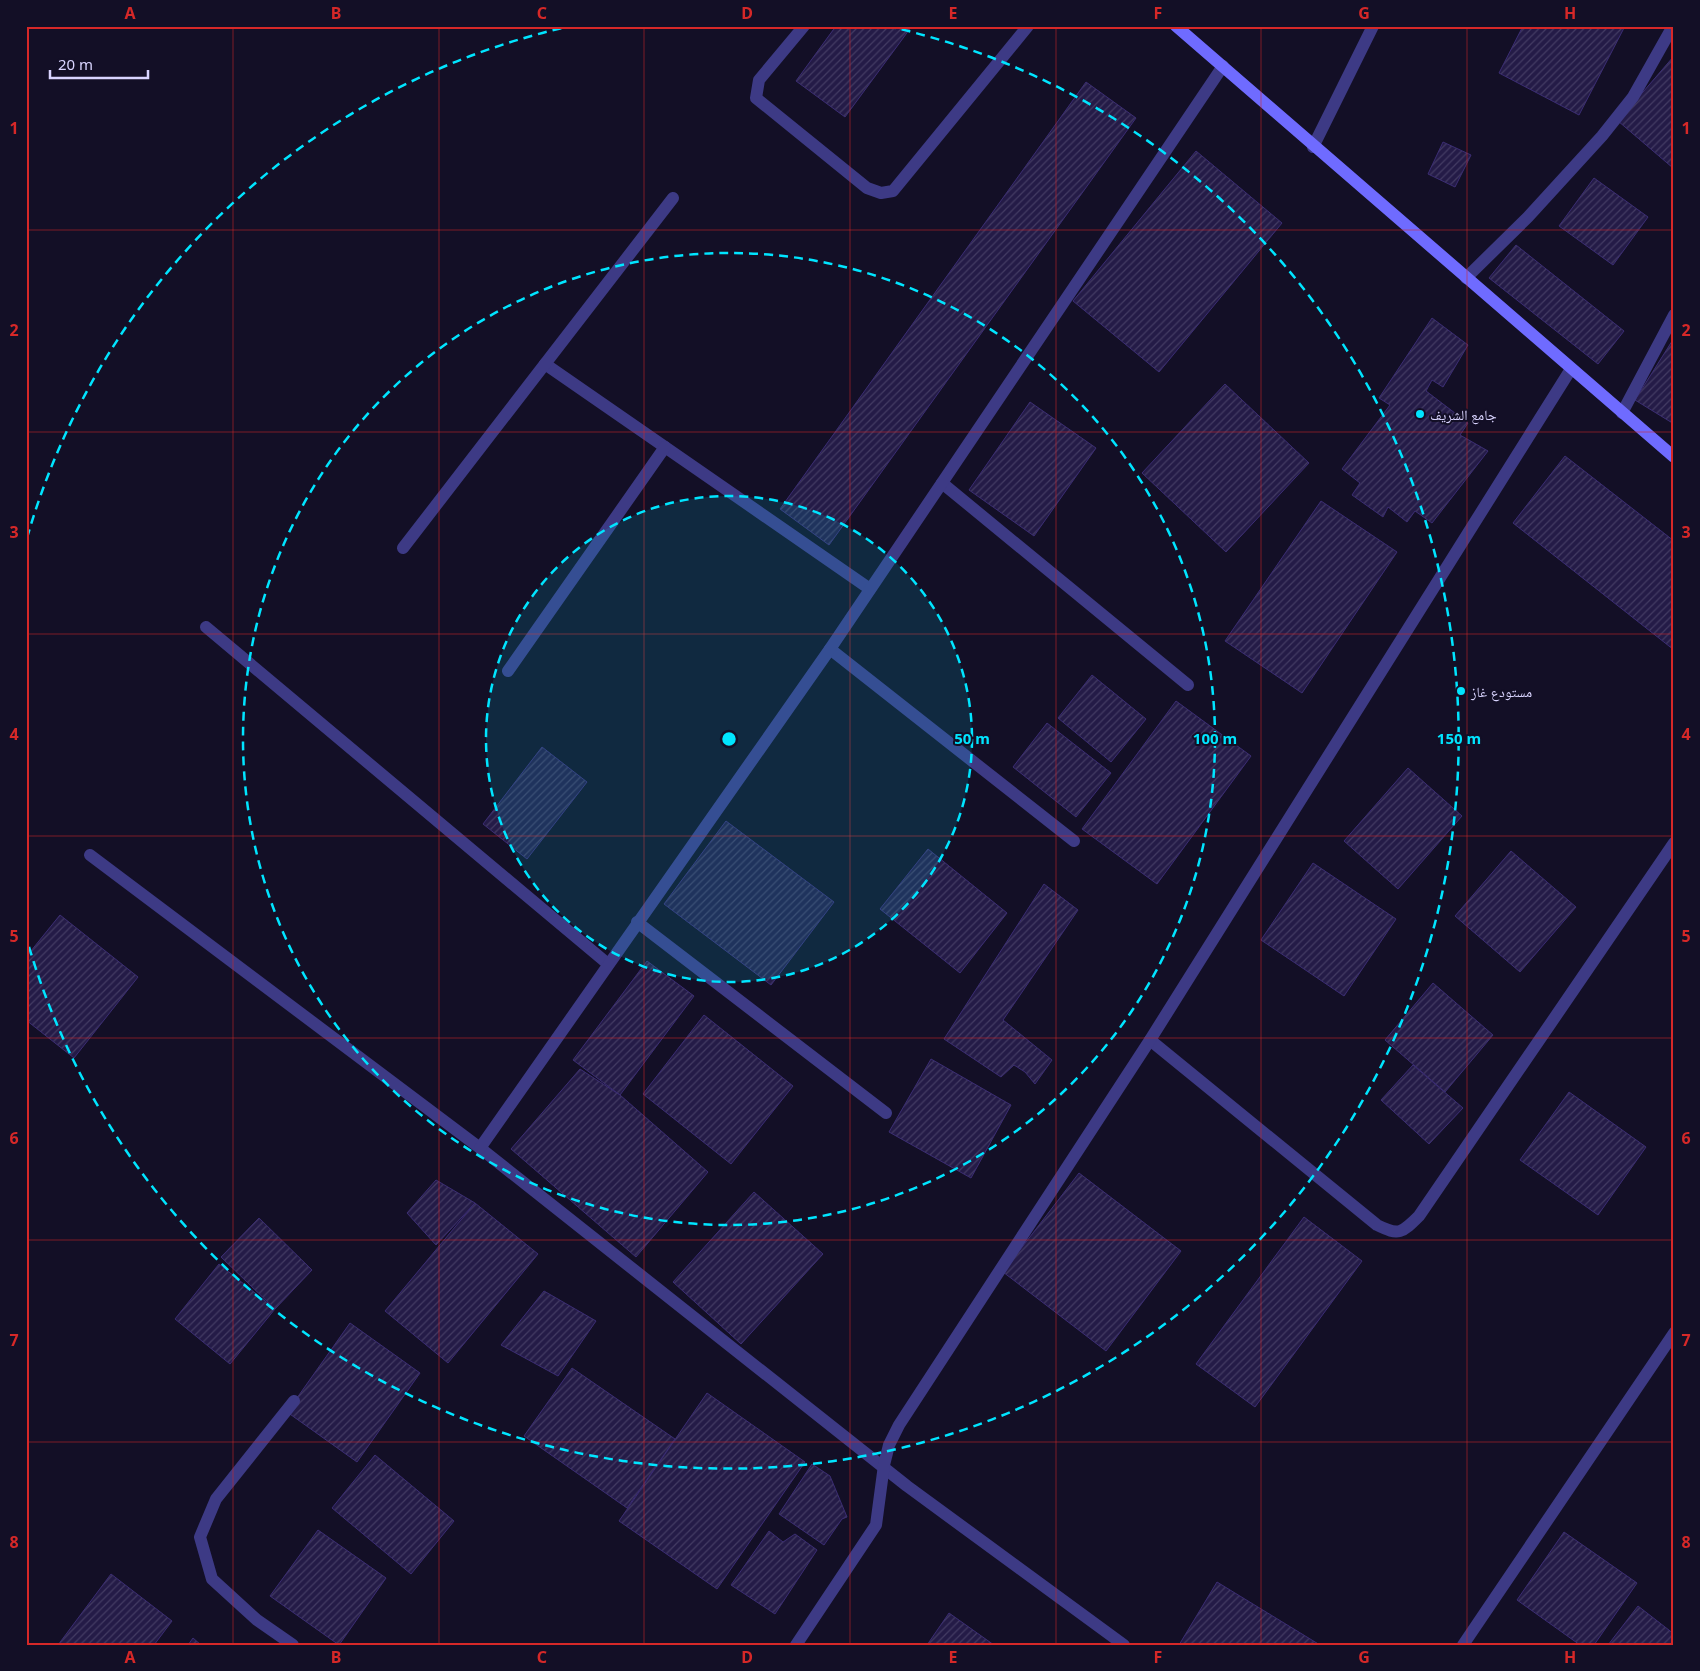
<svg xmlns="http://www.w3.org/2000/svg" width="1700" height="1671" viewBox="0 0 1700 1671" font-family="'Noto Sans','Noto Naskh Arabic',sans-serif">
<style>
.building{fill:url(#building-hatch);stroke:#3b2d73}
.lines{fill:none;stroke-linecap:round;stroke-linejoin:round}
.street{stroke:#3d3a85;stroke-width:12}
.secondary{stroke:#6f6bff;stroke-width:12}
.grid{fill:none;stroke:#d62828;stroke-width:1;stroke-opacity:0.55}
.ring{fill:none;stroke:#00e5ff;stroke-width:2.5;stroke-dasharray:9 6}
.poi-dot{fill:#00e5ff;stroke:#130f26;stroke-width:2}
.labels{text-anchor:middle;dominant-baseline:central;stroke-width:4;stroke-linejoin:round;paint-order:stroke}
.poi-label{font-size:14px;fill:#d9d4ff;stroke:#130f26;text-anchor:start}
.centre{fill:#00e5ff;stroke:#130f26;stroke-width:2.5}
.ring-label{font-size:15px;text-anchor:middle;font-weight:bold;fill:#00e5ff;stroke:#130f26;stroke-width:4;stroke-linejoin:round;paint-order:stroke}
.neatline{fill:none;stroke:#d62828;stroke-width:2}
.grid-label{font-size:16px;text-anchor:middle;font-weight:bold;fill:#d62828}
</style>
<defs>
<pattern id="building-hatch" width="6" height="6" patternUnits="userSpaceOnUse" patternTransform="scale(1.25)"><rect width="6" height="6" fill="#241b47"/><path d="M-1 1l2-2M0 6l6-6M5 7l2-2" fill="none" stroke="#433b63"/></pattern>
</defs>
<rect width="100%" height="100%" fill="#130f26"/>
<g class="building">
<path d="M836 26H912L845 117 796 81Z"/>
<path d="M1523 26H1625L1579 115 1499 73Z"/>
<path d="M1674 56V166L1673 168 1618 121Z"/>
<path d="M1086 82 1136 118 829 545 780 509Z"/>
<path d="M1443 142 1471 155 1455 187 1428 174Z"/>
<path d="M1196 151 1282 223 1159 372 1073 301Z"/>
<path d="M1594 178 1648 217 1613 265 1559 226Z"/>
<path d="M1516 245 1624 331 1598 364 1489 278Z"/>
<path d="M1432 318 1468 345 1443 387 1432 380 1426 391 1468 423 1460 435 1488 451 1432 523 1415 511 1407 522 1388 507 1383 517 1352 495 1360 483 1342 469 1390 405 1379 398Z"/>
<path d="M1674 338V424L1635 400Z"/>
<path d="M1225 384 1309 463 1226 552 1142 473Z"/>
<path d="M1030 402 1096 448 1034 536 969 490Z"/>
<path d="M1565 456 1674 541V650L1513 523Z"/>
<path d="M1321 501 1397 552 1302 693 1225 641Z"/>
<path d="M1092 675 1146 719 1111 762 1058 718Z"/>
<path d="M1176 701 1251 756 1157 884 1082 829Z"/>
<path d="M1047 723 1111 773 1076 817 1013 767Z"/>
<path d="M542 747 587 782 527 859 483 824Z"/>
<path d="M1408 768 1462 816 1398 889 1344 841Z"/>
<path d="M726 821 834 902 771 985 664 904Z"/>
<path d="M928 849 1007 913 960 973 880 909Z"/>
<path d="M1511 851 1576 907 1520 972 1455 916Z"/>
<path d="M1313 863 1396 919 1344 996 1261 940Z"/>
<path d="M1044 884 1078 910 1003 1020 1052 1060 1035 1084 1025 1072 1014 1065 1001 1077 944 1039Z"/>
<path d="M60 915 138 977 74 1058 26 1020V957Z"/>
<path d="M647 961 694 996 620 1095 573 1060Z"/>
<path d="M1433 983 1493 1035 1445 1092 1385 1040Z"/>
<path d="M704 1015 793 1086 731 1164 643 1094Z"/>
<path d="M931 1059 1011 1105 971 1178 889 1132Z"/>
<path d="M1413 1065 1463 1108 1429 1144 1381 1100Z"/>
<path d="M580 1069 620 1095 708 1172 636 1257 511 1149Z"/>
<path d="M1569 1092 1646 1147 1598 1215 1520 1160Z"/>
<path d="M1079 1173 1181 1251 1106 1351 1003 1272Z"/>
<path d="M436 1180 475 1203 436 1245 407 1213Z"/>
<path d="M754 1192 823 1254 741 1344 673 1282Z"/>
<path d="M475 1203 538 1254 448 1363 385 1311Z"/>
<path d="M1304 1217 1362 1261 1255 1407 1196 1364Z"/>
<path d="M259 1218 312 1270 275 1309 221 1257Z"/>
<path d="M219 1264 275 1309 230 1364 175 1319Z"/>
<path d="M544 1291 596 1321 558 1376 501 1345Z"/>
<path d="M350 1323 420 1373 357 1462 287 1412Z"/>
<path d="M572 1368 675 1439 627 1508 524 1436Z"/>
<path d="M707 1393 805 1462 717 1589 619 1521Z"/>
<path d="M375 1455 454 1521 411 1574 332 1508Z"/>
<path d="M812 1464 830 1476 847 1517 842 1519 824 1545 779 1514Z"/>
<path d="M318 1530 386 1578 339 1645 270 1596Z"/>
<path d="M769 1531 783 1542 795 1534 817 1550 775 1614 731 1585Z"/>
<path d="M1564 1532 1637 1583 1594 1645H1580L1517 1600Z"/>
<path d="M111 1574 172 1621 154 1645H58Z"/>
<path d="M1217 1582 1320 1645H1179Z"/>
<path d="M1638 1606 1674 1634V1645H1608Z"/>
<path d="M949 1613 994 1645H927Z"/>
<path d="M193 1638 201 1645H188Z"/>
</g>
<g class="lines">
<g class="street">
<path d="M804 26 759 80 756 98 867 188 881 193 893 191 1028 26"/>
<path d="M1313 147 1373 26"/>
<path d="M1466 278 1528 217 1602 136 1633 97 1673 26"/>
<path d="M545 364 870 589"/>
<path d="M1622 413 1674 315"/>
<path d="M942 483 1188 685"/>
<path d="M403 548 673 198"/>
<path d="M206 627 608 964"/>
<path d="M830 649 1074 841"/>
<path d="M508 671 665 447"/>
<path d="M90 855 480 1148 907 1486 1124 1645"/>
<path d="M637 922 886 1113"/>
<path d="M1150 1040 1377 1225C1399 1236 1402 1233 1419 1216L1674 843"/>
<path d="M480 1148 830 649 1223 66"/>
<path d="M293 1645 257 1620 212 1579 200 1537 216 1499 294 1401"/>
<path d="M796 1645 876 1525 884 1465 889 1445 899 1425 1150 1040 1571 369"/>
<path d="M1463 1645 1674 1333"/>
</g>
<path class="secondary" d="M1176 26 1674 457"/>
</g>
<path class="grid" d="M233 26V1645M439 26V1645M644 26V1645M850 26V1645M1056 26V1645M1261 26V1645M1467 26V1645M26 230H1674M26 432H1674M26 634H1674M26 836H1674M26 1038H1674M26 1240H1674M26 1442H1674"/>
<circle cx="729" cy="739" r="243" fill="#00e5ff" fill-opacity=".12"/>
<g class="ring">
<circle cx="729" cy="739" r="243"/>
<circle cx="729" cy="739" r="486"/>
<path d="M27 538A730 730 0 0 1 571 26M887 26A730 730 0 1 1 27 940"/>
</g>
<g class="poi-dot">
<circle cx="1420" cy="414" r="5"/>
<circle cx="1461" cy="691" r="5"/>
</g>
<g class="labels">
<g class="poi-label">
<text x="1430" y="414">جامع الشريف</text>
<text x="1471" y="691">مستودع غاز</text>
</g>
</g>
<circle cx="729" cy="739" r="8" class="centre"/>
<g class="ring-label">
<text x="972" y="744">50 m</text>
<text x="1215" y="744">100 m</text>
<text x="1459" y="744">150 m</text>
</g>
<rect width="1700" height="1671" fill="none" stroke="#130f26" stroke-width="55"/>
<path d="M50 70v8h98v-8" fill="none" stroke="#d9d4ff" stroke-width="2.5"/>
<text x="58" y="70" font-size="15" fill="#d9d4ff" stroke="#130f26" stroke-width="4" paint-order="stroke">20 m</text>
<rect x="28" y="28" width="1644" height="1616" class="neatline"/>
<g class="grid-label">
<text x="130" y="19">A</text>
<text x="336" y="19">B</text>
<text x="542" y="19">C</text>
<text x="747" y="19">D</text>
<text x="953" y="19">E</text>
<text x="1158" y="19">F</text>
<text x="1364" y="19">G</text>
<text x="1570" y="19">H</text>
<text x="14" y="134">1</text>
<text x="1686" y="134">1</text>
<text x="14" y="336">2</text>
<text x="1686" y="336">2</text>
<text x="14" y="538">3</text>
<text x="1686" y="538">3</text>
<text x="14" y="740">4</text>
<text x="1686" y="740">4</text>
<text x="14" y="942">5</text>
<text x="1686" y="942">5</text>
<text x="14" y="1144">6</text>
<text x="1686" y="1144">6</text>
<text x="14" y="1346">7</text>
<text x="1686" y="1346">7</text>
<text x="14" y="1548">8</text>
<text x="1686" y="1548">8</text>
<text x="130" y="1663">A</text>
<text x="336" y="1663">B</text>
<text x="542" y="1663">C</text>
<text x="747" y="1663">D</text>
<text x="953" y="1663">E</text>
<text x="1158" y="1663">F</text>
<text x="1364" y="1663">G</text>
<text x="1570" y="1663">H</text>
</g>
</svg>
